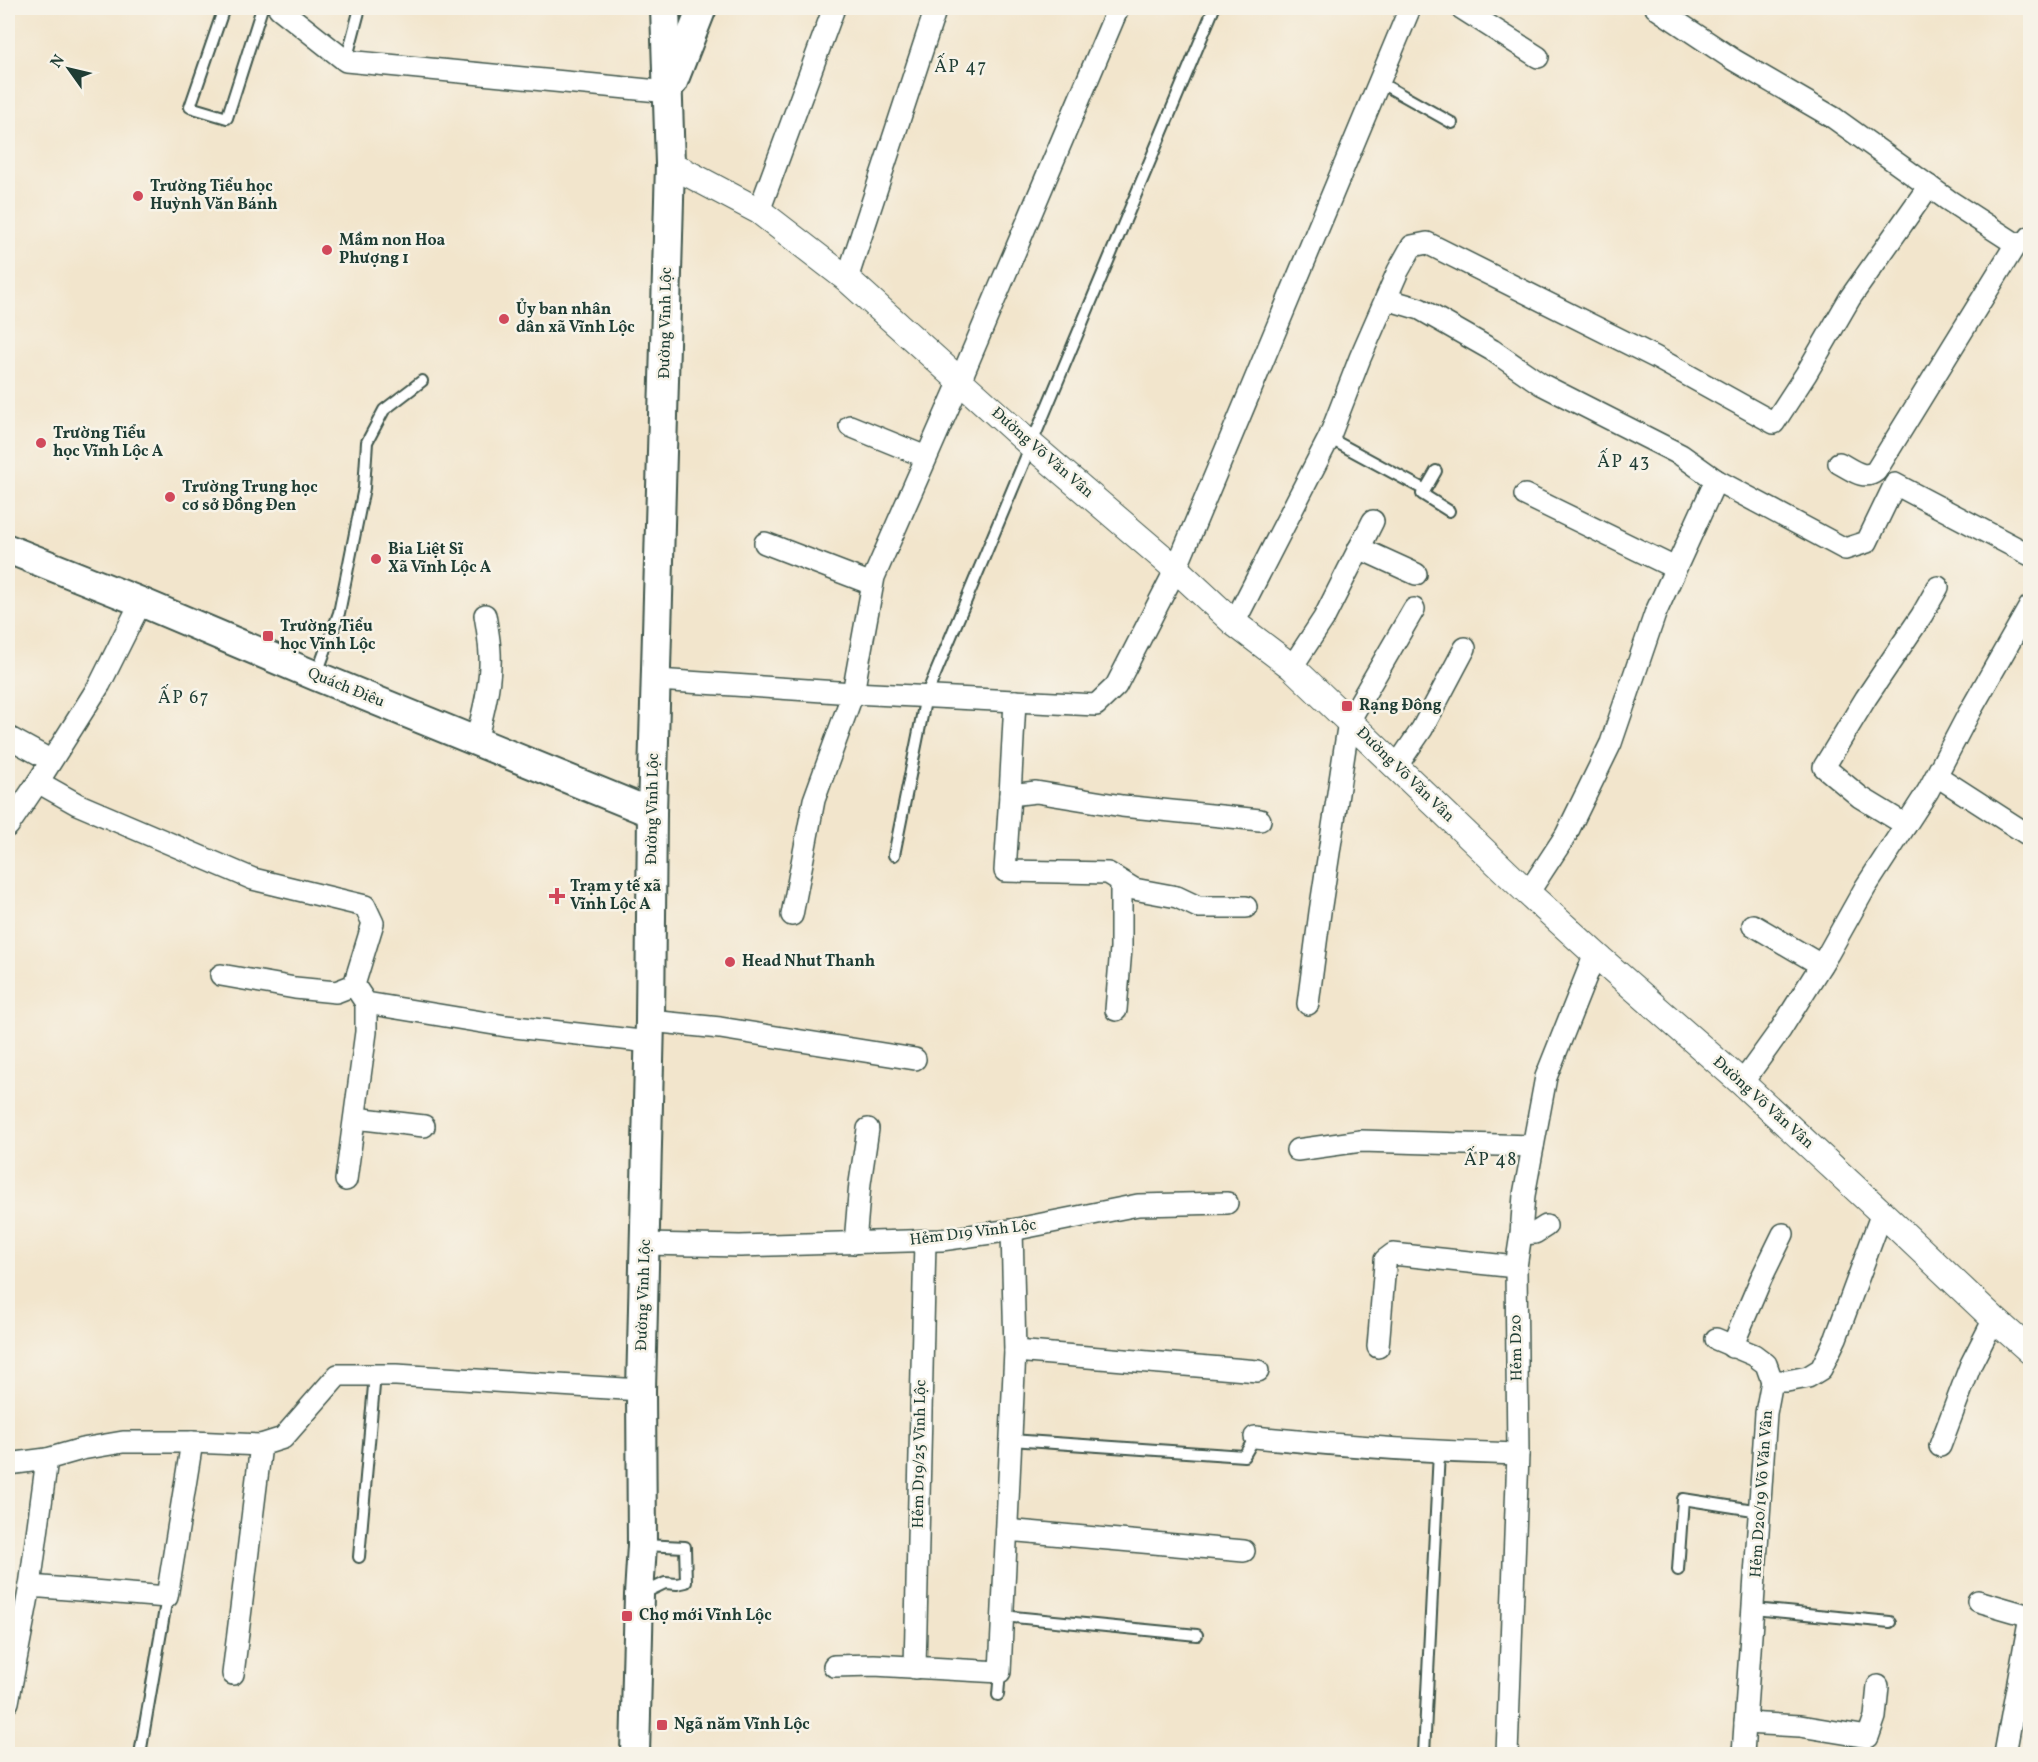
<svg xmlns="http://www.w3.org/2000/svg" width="2038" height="1762" viewBox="0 0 2038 1762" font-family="Vollkorn,serif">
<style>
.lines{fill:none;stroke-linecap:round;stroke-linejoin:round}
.service-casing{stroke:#3f564b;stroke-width:14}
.minor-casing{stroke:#3f564b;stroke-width:24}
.tertiary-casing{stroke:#3f564b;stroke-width:28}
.secondary-casing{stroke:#3f564b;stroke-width:32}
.service{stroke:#fff;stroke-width:10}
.minor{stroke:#fff;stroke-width:21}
.tertiary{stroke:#fff;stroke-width:26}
.secondary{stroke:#fff;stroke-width:28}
.poi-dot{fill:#d1495b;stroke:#f7f3e8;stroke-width:2}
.labels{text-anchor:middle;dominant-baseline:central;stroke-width:5;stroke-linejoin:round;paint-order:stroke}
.poi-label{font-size:16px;font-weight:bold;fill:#1f3d34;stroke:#f7f3e8;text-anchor:start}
.street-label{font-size:16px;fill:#1f3d34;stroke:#f7f3e8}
.neighbourhood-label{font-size:18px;letter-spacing:1.5px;fill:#1f3d34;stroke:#f7f3e8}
</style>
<rect width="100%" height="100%" fill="#f7f3e8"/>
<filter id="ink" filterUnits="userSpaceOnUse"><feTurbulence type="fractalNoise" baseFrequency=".0167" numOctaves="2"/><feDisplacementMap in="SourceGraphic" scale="12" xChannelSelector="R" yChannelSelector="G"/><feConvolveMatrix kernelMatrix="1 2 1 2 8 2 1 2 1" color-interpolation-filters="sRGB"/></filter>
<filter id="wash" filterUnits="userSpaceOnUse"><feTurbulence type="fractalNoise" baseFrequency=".008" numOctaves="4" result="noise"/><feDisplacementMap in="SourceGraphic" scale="24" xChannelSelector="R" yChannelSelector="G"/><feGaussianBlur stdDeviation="1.35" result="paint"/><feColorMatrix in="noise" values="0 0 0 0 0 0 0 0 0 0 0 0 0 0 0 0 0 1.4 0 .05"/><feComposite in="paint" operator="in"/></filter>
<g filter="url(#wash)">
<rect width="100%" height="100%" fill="#f2e5cc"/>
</g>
<g filter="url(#ink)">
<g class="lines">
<defs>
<g id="service">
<path d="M224 8 190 107 227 118 262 8"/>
<path d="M346 61 360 8"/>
<path d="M1379 82 1452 123"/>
<path d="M1329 438 1425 490 1436 471"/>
<path d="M1425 490 1422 494 1449 511"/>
<path d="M316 676 339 613 364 488 367 442 384 410 422 381"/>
<path d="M894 855 926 696 1214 8"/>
<path d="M1011 1440 1244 1456 1255 1437"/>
<path d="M359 1557 375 1374"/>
<path d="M1678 1570 1683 1499 1760 1511"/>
<path d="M642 1594 665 1583 677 1584 686 1582 685 1547 644 1545"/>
<path d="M1754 1609 1890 1622"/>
<path d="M1003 1616 1197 1635"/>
<path d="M998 1695 1000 1672"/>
<path d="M140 1754 167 1597"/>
<path d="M1424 1754 1439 1452"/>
</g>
<g id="minor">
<path d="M279 8 346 61 669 92"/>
<path d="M1461 8 1538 57"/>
<path d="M1656 8 1734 60 1834 118 1948 200 2016 244 2028 241 2030 237"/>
<path d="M759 211 834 8"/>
<path d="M847 279 936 8"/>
<path d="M1386 299 1420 309 1492 350 1541 384 1681 455 1716 480 1845 549 1867 542 1895 484 2030 555"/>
<path d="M850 426 926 457"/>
<path d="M1839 463C1851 469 1864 481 1876 471L2016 244"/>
<path d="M1525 495 1675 568"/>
<path d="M765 543 872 584"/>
<path d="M1359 548 1416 574"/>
<path d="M1234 623 1329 438 1360 358 1398 271 1412 246 1427 243 1655 357 1774 423 1806 374 1850 298 1929 186"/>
<path d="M1292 667 1324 618 1373 521"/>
<path d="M657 680 853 693 1096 705 1116 686 1176 569 1410 8"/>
<path d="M1015 701 1010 795 1036 792 1122 806 1260 820"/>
<path d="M8 737 50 760"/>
<path d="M476 741C482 716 489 692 490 666 491 649 488 632 485 615"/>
<path d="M1396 767 1422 729 1465 648"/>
<path d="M1937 776 2030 836"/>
<path d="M38 782 77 804 253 879 365 906 373 923 354 985 336 992 295 988 221 975"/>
<path d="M1010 795 1005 871 1108 873 1134 889 1177 897 1198 907H1246"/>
<path d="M1906 825 1860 797 1824 767 1866 698 1922 615 1938 587"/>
<path d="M8 826 38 782 100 684 141 602"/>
<path d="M1528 893 1566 835 1611 743 1655 614 1716 480"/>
<path d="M792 915 814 800 853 693 874 577 960 381 1118 8"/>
<path d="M1753 925 1821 965"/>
<path d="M354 985 366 1003 506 1026 650 1042"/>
<path d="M1308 1004 1320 912 1349 721 1414 609"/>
<path d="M1116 1010 1121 948V882"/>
<path d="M650 1021 720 1028 915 1059"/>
<path d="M1742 1083 1781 1029 1828 954 1865 888 1928 791 1969 713 2030 606"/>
<path d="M355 1118 424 1126"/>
<path d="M1297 1150 1361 1141 1533 1146"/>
<path d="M346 1180 366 1032V1003"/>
<path d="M1521 1234 1535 1233 1546 1226"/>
<path d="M855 1243 860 1183 868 1129"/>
<path d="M646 1244 740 1246 941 1240 1012 1230 1138 1205 1227 1203"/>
<path d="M1716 1339 1754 1355 1766 1364 1772 1381"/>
<path d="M1378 1347 1385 1264V1260L1393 1254 1516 1267"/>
<path d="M1732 1347 1761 1279 1783 1234"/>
<path d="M1015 1351 1258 1371"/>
<path d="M1255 1437C1342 1446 1430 1452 1518 1454"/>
<path d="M1940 1446 1971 1364 1994 1319"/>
<path d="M8 1464 47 1459 82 1449 123 1442H192L261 1445 283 1438 338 1375H396L641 1390"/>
<path d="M1007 1530 1244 1551"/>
<path d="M30 1586 47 1459"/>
<path d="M1978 1601 2030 1616"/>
<path d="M834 1666 874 1665 1000 1672 1015 1351 1012 1230"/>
<path d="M915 1668 925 1241"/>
<path d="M233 1674 261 1445"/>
<path d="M8 1702 30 1586 167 1597 192 1442"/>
<path d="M1745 1723 1800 1726 1868 1737 1875 1717 1878 1686"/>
<path d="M1507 1754 1518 1454 1516 1267 1521 1234 1524 1195 1546 1077 1595 954"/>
<path d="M1743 1754 1766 1413 1772 1381H1787L1808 1377 1821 1369 1836 1338 1882 1213"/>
<path d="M2005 1754 2030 1616"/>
</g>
<path id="tertiary" d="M670 164 759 211 847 279 1030 444 1176 569 1234 623 1292 667 1528 893 1595 954 1742 1083 1882 1213 1994 1319 2030 1351"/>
<g id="secondary">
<path d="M673 82 702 8"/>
<path d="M8 549 141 602 316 676 652 813"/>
<path d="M635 1754 639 1595 642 1545 641 1390 650 1021 652 813 670 164 665 8"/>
</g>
</defs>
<use href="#service" class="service-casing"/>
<use href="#minor" class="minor-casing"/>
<use href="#tertiary" class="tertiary-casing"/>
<use href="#secondary" class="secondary-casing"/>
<use href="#service" class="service"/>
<use href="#minor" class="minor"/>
<use href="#tertiary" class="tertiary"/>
<use href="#secondary" class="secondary"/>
</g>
</g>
<g class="poi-dot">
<circle cx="138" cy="196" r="6"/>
<circle cx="327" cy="250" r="6"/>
<circle cx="504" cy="319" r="6"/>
<circle cx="41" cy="443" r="6"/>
<circle cx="170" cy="497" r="6"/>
<circle cx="376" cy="559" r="6"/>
<rect x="262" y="630" width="12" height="12" rx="3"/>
<rect x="1341" y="700" width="12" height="12" rx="3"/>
<path d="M554 887h6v6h6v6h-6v6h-6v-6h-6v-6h6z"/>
<circle cx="730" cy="962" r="6"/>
<rect x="621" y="1610" width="12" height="12" rx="3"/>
<rect x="656" y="1719" width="12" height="12" rx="3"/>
</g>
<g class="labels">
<g class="poi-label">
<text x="150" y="187">Trường Tiểu học<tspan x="150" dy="18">Huỳnh Văn Bánh</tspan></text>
<text x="339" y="241">Mầm non Hoa<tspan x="339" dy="18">Phượng 1</tspan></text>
<text x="516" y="310">Ủy ban nhân<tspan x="516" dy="18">dân xã Vĩnh Lộc</tspan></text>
<text x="53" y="434">Trường Tiểu<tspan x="53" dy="18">học Vĩnh Lộc A</tspan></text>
<text x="182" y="488">Trường Trung học<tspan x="182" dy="18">cơ sở Đồng Đen</tspan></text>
<text x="388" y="550">Bia Liệt Sĩ<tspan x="388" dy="18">Xã Vĩnh Lộc A</tspan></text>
<text x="280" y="627">Trường Tiểu<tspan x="280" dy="18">học Vĩnh Lộc</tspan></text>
<text x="1359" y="706">Rạng Đông</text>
<text x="570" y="887">Trạm y tế xã<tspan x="570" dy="18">Vĩnh Lộc A</tspan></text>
<text x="742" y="962">Head Nhut Thanh</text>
<text x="639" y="1616">Chợ mới Vĩnh Lộc</text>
<text x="674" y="1725">Ngã năm Vĩnh Lộc</text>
</g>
<g class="street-label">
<text transform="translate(666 323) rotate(-89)">Đường Vĩnh Lộc</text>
<text transform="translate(1042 453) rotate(41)">Đường Võ Văn Vân</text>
<text transform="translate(346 688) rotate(22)">Quách Điêu</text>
<text transform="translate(1405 775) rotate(44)">Đường Võ Văn Vân</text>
<text transform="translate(653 809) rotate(-89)">Đường Vĩnh Lộc</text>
<text transform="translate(1763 1103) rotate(42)">Đường Võ Văn Vân</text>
<text transform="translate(973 1233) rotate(-7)">Hẻm D19 Vĩnh Lộc</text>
<text transform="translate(644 1295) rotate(-88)">Đường Vĩnh Lộc</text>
<text transform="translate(1517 1348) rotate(-91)">Hẻm D20</text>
<text transform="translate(920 1454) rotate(-89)">Hẻm D19/25 Vĩnh Lộc</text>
<text transform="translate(1762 1494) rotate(-86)">Hẻm D20/19 Võ Văn Vân</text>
</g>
<g class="neighbourhood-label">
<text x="961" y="67">ẤP 47</text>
<text x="1624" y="462">ẤP 43</text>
<text x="184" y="698">ẤP 67</text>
<text x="1491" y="1160">ẤP 48</text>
</g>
</g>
<rect width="2038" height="1762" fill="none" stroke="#f7f3e8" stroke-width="30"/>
<g transform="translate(69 69) rotate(304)" stroke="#f7f3e8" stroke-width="4.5" paint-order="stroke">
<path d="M0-4.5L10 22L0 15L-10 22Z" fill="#1f3d34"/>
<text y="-9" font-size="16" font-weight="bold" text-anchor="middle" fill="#1f3d34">N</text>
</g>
</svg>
